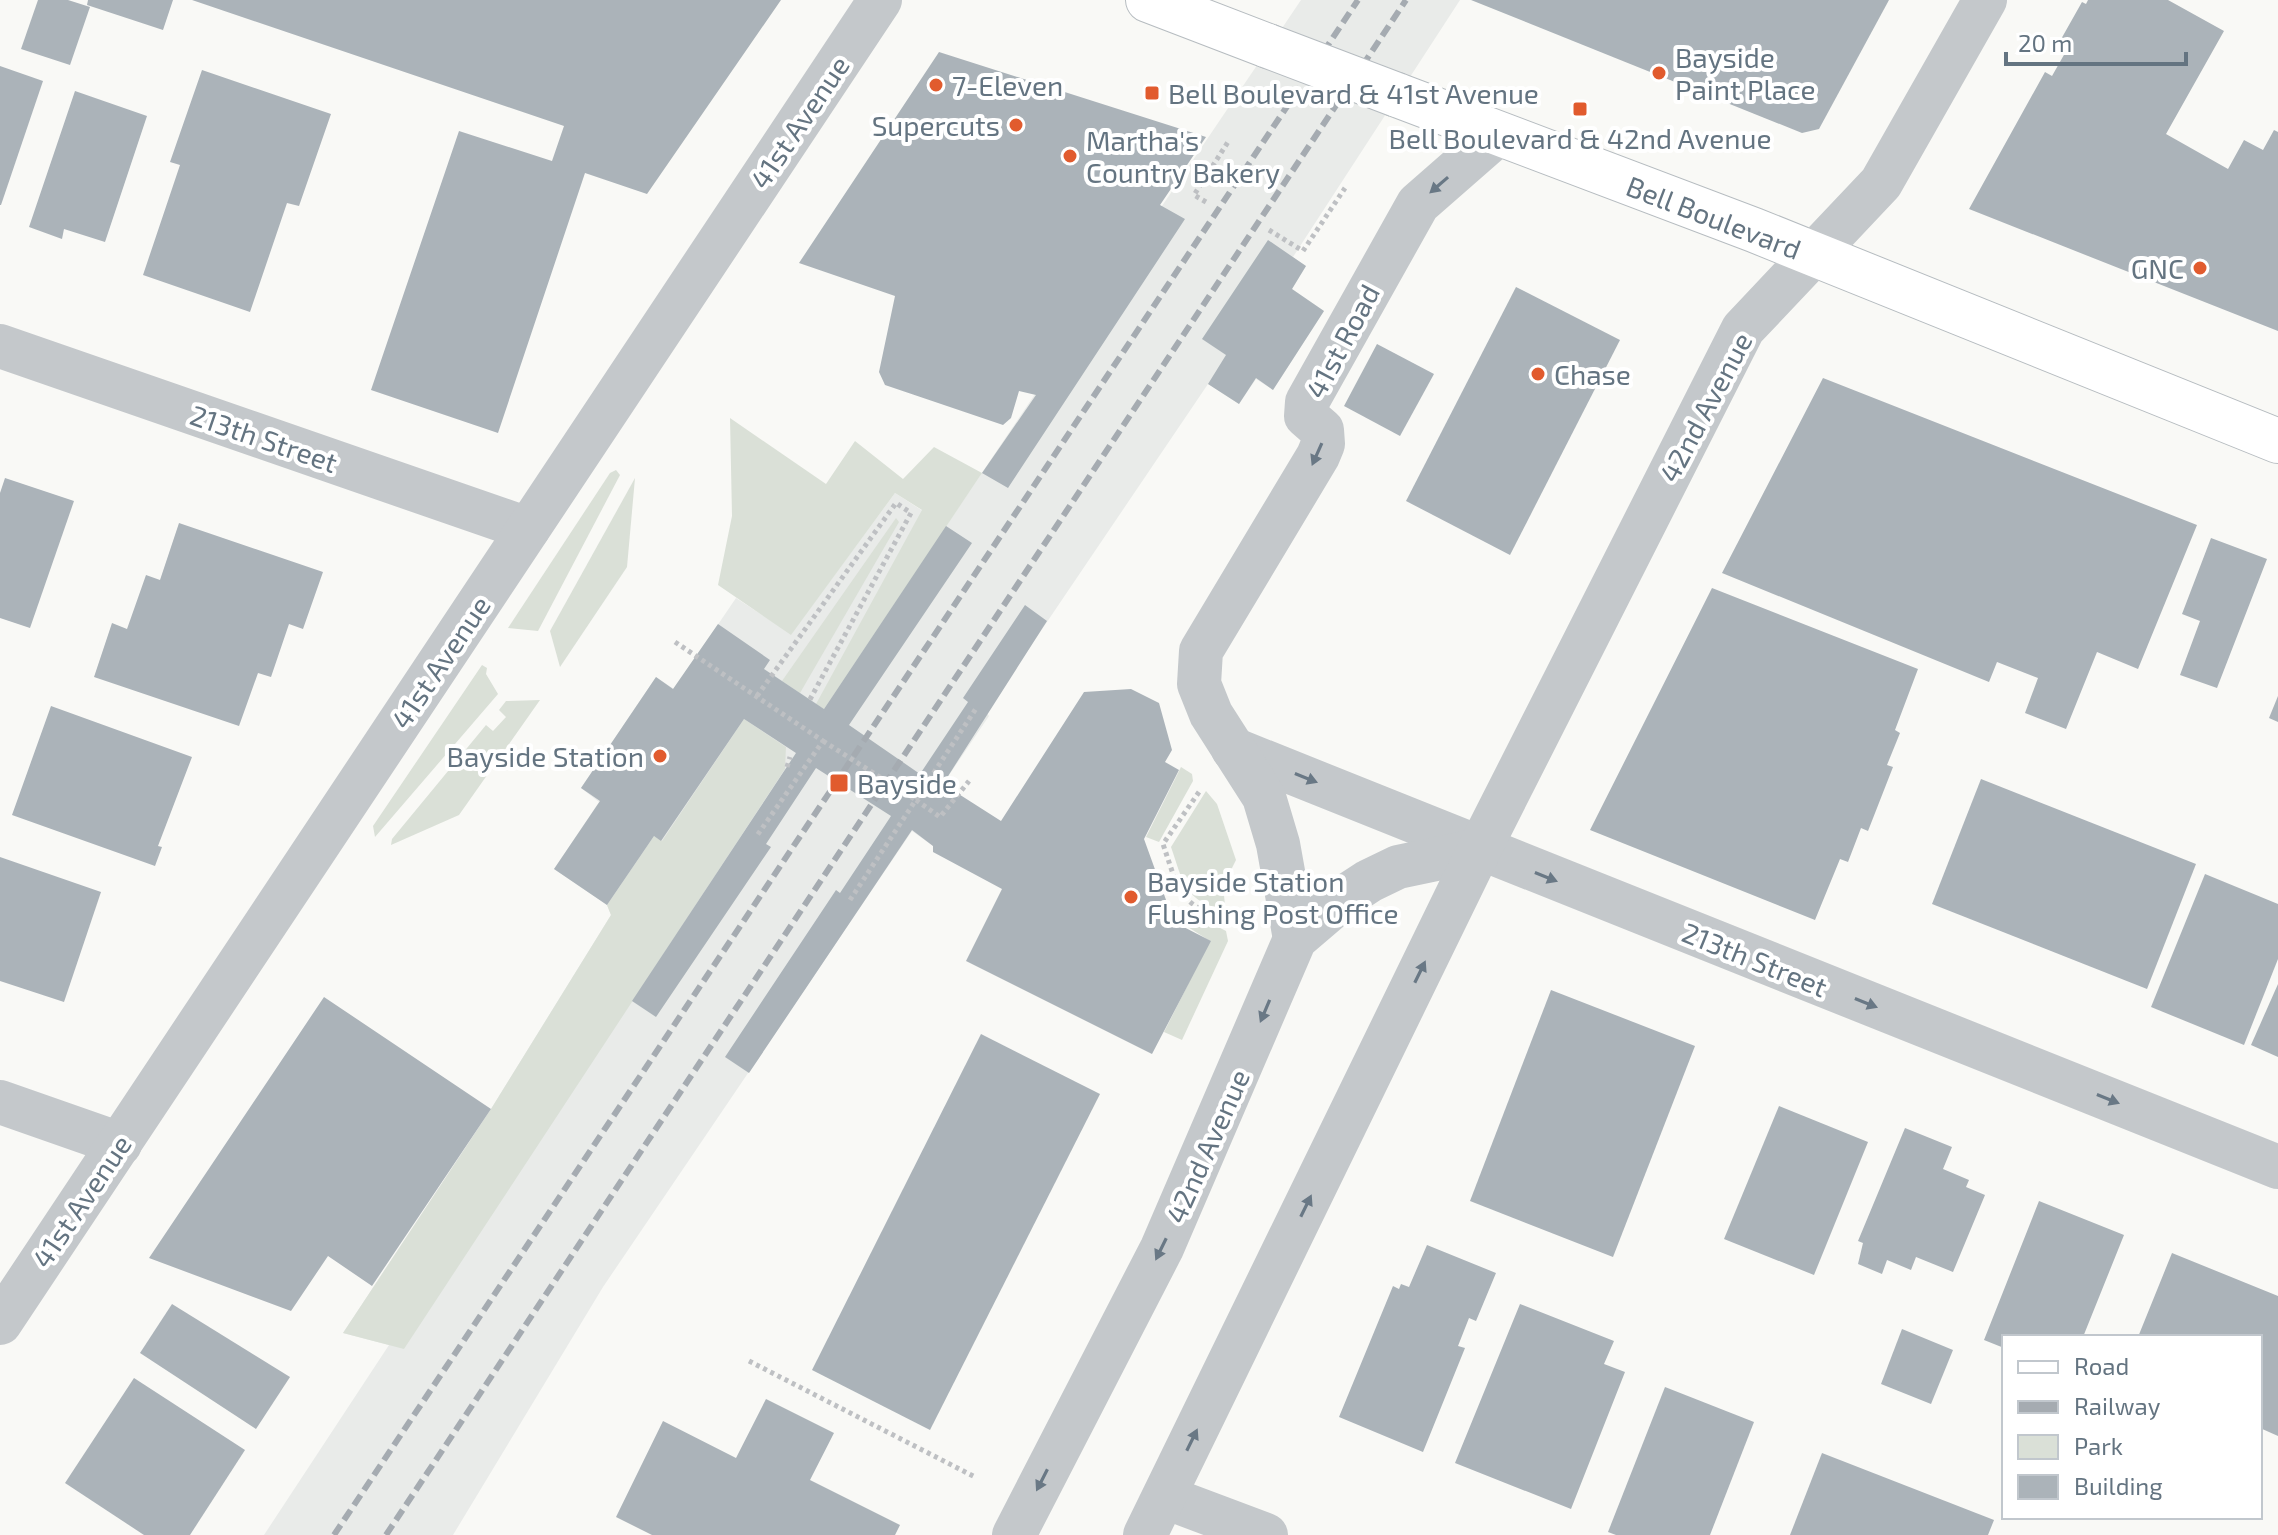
<svg xmlns="http://www.w3.org/2000/svg" width="2278" height="1535" viewBox="0 0 2278 1535" font-family="'Exo 2',sans-serif">
<style>
.built{fill:#e9ebe9}
.green{fill:#dae0d7}
.building{fill:#abb3b9}
.lines{fill:none;stroke-linecap:round;stroke-linejoin:round}
.secondary-casing{stroke:#b6bcc0;stroke-width:46}
.path{stroke:#bec0c3;stroke-width:5;stroke-dasharray:4 4;stroke-linecap:butt}
.street{stroke:#c4c8cb;stroke-width:44}
.secondary{stroke:#fff;stroke-width:44}
.rail{stroke:#a5abb1;stroke-width:6;stroke-dasharray:12 6;stroke-linecap:butt}
.secondary-bridge-casing{stroke:#b6bcc0;stroke-width:46;stroke-linecap:butt}
.path-bridge{stroke:#bec0c3;stroke-width:5;stroke-dasharray:4 4;stroke-linecap:butt}
.secondary-bridge{stroke:#fff;stroke-width:44}
.oneway{fill:#697885}
.poi-dot{fill:#e15b2e;stroke:#fff;stroke-width:3}
.labels{text-anchor:middle;dominant-baseline:central;stroke-width:8;stroke-linejoin:round;paint-order:stroke}
.poi-label{font-size:28px;fill:#647481;stroke:#fff;text-anchor:start}
.street-label{font-size:28px;fill:#647481;stroke:#fff}
</style>
<rect width="100%" height="100%" fill="#f9f9f6"/>
<path class="built" d="M1301 0H1460L1293 257 1306 266 1292 289 1324 311 1273 390 1256 379 1239 404 1208 384 986 712 989 716 943 784 933 846 912 831 603 1287 453 1535H264L389 1345 343 1333 491 1109 611 915 607 905 554 869 599 802 581 788 656 677 674 689 736 598 791 634 895 493 946 526Z"/>
<g class="green">
<path d="M730 418 826 484 855 441 903 479 934 447 982 473 824 709 816 704 922 510 895 493 791 635 718 585 732 516Z"/>
<path d="M616 470 620 475 538 631 508 628 610 473Z"/>
<path d="M635 478 627 567 560 667 550 631Z"/>
<path d="M896 518 899 522 800 693 782 681Z"/>
<path d="M482 665 487 668 486 674 498 694 375 837 373 826Z"/>
<path d="M540 700 459 815 391 845 392 839 486 725 493 731 506 717 499 710 506 701Z"/>
<path d="M744 719 786 747 785 769 404 1349 343 1333 491 1109 611 915 607 905 654 836 662 841Z"/>
<path d="M1181 767 1192 774 1193 781 1159 842 1146 837Z"/>
<path d="M1206 791 1217 804 1236 860 1223 886 1225 905 1219 909C1183 898 1183 881 1171 847Z"/>
<path d="M1191 913 1226 931 1228 941 1182 1040 1164 1032 1210 941 1172 917Z"/>
</g>
<g class="building">
<path d="M38 0H68L90 7 70 65 21 49Z"/>
<path d="M88 0H173L163 30 87 5Z"/>
<path d="M192 0H781L647 194 585 173 498 433 371 390 459 131 552 161 564 126Z"/>
<path d="M1471 0H1889L1819 129 1802 133Z"/>
<path d="M2088 0H2168L2224 31 2166 134 2228 169 2244 140 2263 150 2274 130 2278 132V331L1969 209 2045 72 2052 76 2069 46 2060 41 2082 2 2086 4Z"/>
<path d="M939 52 1206 137 1160 205 1185 219 1008 488 982 473 1036 395 1019 391 1011 418 1003 425 885 385 879 372 895 296 799 263Z"/>
<path d="M0 66 43 81 1 205H0Z"/>
<path d="M202 70 331 114 299 206 287 203 250 312 143 275 180 165 170 162Z"/>
<path d="M75 91 147 116 105 242 64 229 62 239 29 227Z"/>
<path d="M1268 240 1306 266 1292 289 1324 311 1273 390 1256 378 1239 404 1208 384 1226 355 1202 339Z"/>
<path d="M1516 287 1620 340 1510 555 1406 501Z"/>
<path d="M1377 344 1434 374 1400 436 1344 406Z"/>
<path d="M1823 378 2197 525 2138 669 2097 652 2066 729 2025 713 2038 678 1997 662 1989 682 1722 573Z"/>
<path d="M5 478 74 501 30 628 0 618V493Z"/>
<path d="M179 523 323 572 303 629 289 624 271 677 258 673 239 726 94 677 112 623 127 629 146 575 160 580Z"/>
<path d="M946 526 972 543 849 725 920 774 968 702 963 698 1025 605 1047 621 943 784 1001 821 1084 692 1131 689 1159 703 1172 750 1165 762 1179 770 1144 839 1174 922 1211 941 1152 1054 966 961 1002 889 933 852V846L912 830 749 1073 725 1057 836 890 840 893 891 816 816 768 766 844 771 847 656 1017 632 1001 796 753 744 719 661 841 654 836 607 905 554 869 600 801 581 788 656 677 673 689 718 624 770 660 764 669 824 709Z"/>
<path d="M2211 538 2267 559 2217 688 2180 675 2200 621 2182 614Z"/>
<path d="M1712 588 1918 669 1895 730 1900 733 1887 765 1893 767 1868 831 1861 828 1848 862 1840 859 1815 920 1590 830Z"/>
<path d="M2278 696V722L2269 718Z"/>
<path d="M51 706 192 757 158 846 162 847 155 866 12 815Z"/>
<path d="M1981 779 2196 864 2147 989 1932 904Z"/>
<path d="M0 857 101 892 64 1002 0 981Z"/>
<path d="M2205 874 2278 904V959L2244 1045 2151 1007Z"/>
<path d="M2278 984V1057L2251 1045Z"/>
<path d="M1551 990 1695 1046 1613 1257 1470 1201Z"/>
<path d="M324 997 491 1109 372 1286 328 1256 291 1311 149 1258Z"/>
<path d="M981 1034 1100 1094 930 1430 812 1370Z"/>
<path d="M1779 1106 1868 1142 1814 1275 1724 1239Z"/>
<path d="M1905 1128 1952 1147 1943 1169 1969 1180 1966 1187 1985 1195 1953 1272 1916 1257 1911 1270 1887 1260 1882 1274 1858 1264 1863 1243 1858 1241Z"/>
<path d="M2039 1201 2124 1235 2083 1337H2004V1348L1984 1340Z"/>
<path d="M1427 1245 1496 1273 1476 1321 1469 1318 1458 1346 1465 1348 1423 1452 1339 1417 1393 1286 1399 1289 1401 1284 1409 1287Z"/>
<path d="M2172 1253 2278 1296V1436L2260 1428V1337H2138Z"/>
<path d="M172 1304 290 1377 256 1429 140 1353Z"/>
<path d="M1520 1304 1614 1341 1604 1364 1625 1372 1571 1509 1455 1463Z"/>
<path d="M1902 1329 1953 1350 1931 1404 1881 1384Z"/>
<path d="M134 1378 245 1450 190 1535H144L65 1483Z"/>
<path d="M1665 1387 1754 1422 1710 1535H1616L1608 1532Z"/>
<path d="M766 1399 834 1433 810 1480 900 1525 895 1535H652L616 1517 663 1421 736 1458Z"/>
<path d="M1822 1453 1994 1520 1988 1535H1790Z"/>
</g>
<g class="lines">
<defs>
<g id="secondary">
<path d="M1148 0 1268 46"/>
<path d="M1397 95 1754 230 2278 441"/>
</g>
</defs>
<use href="#secondary" class="secondary-casing"/>
<g class="path">
<path d="M1206 202 1194 195 1228 142"/>
<path d="M1269 230 1303 251 1345 188"/>
<path d="M675 642 823 741 756 837"/>
<path d="M757 696 896 503 911 513 808 703"/>
<path d="M787 767 790 757"/>
<path d="M1199 792 1163 844C1182 901 1179 902 1235 924"/>
<path d="M916 800 940 817 969 781"/>
<path d="M850 900 977 707"/>
<path d="M749 1361 975 1477"/>
</g>
<g class="street">
<path d="M0 346 528 529"/>
<path d="M1233 749 2278 1167"/>
<path d="M1295 939 1278 844 1264 797 1211 714 1199 684 1201 651 1318 456 1323 444 1322 430 1306 416 1307 402 1418 204 1498 134"/>
<path d="M0 1102 120 1144"/>
<path d="M0 1323 880 0"/>
<path d="M1165 1497 1266 1535"/>
<path d="M1014 1535 1162 1248 1295 939 1343 898 1369 881 1398 867 1479 850"/>
<path d="M1145 1535 1479 850 1743 329 1881 183 1985 0"/>
</g>
<use href="#secondary" class="secondary"/>
<g class="rail">
<path d="M334 1535 1358 0"/>
<path d="M386 1535 1406 0"/>
</g>
<defs>
<path id="secondary-bridge" d="M1268 46 1397 95"/>
</defs>
<use href="#secondary-bridge" class="secondary-bridge-casing"/>
<path class="path-bridge" d="M823 741 916 800"/>
<use href="#secondary-bridge" class="secondary-bridge"/>
</g>
<defs><path id="oneway-solid" d="M-6-.8H1V-3.2L6.5 0L1 3.2V.8H-6Z" transform="scale(2)"/></defs>
<g class="oneway">
<use href="#oneway-solid" transform="translate(1439 185) rotate(139)"/>
<use href="#oneway-solid" transform="translate(1317 454) rotate(114)"/>
<use href="#oneway-solid" transform="translate(1306 778) rotate(22)"/>
<use href="#oneway-solid" transform="translate(1546 877) rotate(22)"/>
<use href="#oneway-solid" transform="translate(1420 972) rotate(-64)"/>
<use href="#oneway-solid" transform="translate(1866 1003) rotate(22)"/>
<use href="#oneway-solid" transform="translate(1265 1011) rotate(113)"/>
<use href="#oneway-solid" transform="translate(2108 1099) rotate(22)"/>
<use href="#oneway-solid" transform="translate(1306 1206) rotate(-64)"/>
<use href="#oneway-solid" transform="translate(1161 1249) rotate(116)"/>
<use href="#oneway-solid" transform="translate(1192 1440) rotate(-64)"/>
<use href="#oneway-solid" transform="translate(1042 1480) rotate(117)"/>
</g>
<g class="poi-dot">
<circle cx="1659" cy="73" r="8"/>
<circle cx="936" cy="85" r="8"/>
<rect x="1144" y="85" width="16" height="16" rx="4"/>
<rect x="1572" y="101" width="16" height="16" rx="4"/>
<circle cx="1016" cy="125" r="8"/>
<circle cx="1070" cy="156" r="8"/>
<circle cx="2200" cy="268" r="8"/>
<circle cx="1538" cy="374" r="8"/>
<circle cx="660" cy="756" r="8"/>
<rect x="829" y="773" width="20" height="20" rx="4"/>
<circle cx="1131" cy="897" r="8"/>
</g>
<g class="labels">
<g class="poi-label">
<text x="1675" y="57">Bayside<tspan x="1675" dy="32">Paint Place</tspan></text>
<text x="952" y="85">7-Eleven</text>
<text x="1168" y="93">Bell Boulevard &amp; 41st Avenue</text>
<text x="1000" y="125" text-anchor="end">Supercuts</text>
<text x="1580" y="138" text-anchor="middle">Bell Boulevard &amp; 42nd Avenue</text>
<text x="1086" y="140">Martha's<tspan x="1086" dy="32">Country Bakery</tspan></text>
<text x="2184" y="268" text-anchor="end">GNC</text>
<text x="1554" y="374">Chase</text>
<text x="644" y="756" text-anchor="end">Bayside Station</text>
<text x="857" y="783">Bayside</text>
<text x="1147" y="881">Bayside Station<tspan x="1147" dy="32">Flushing Post Office</tspan></text>
</g>
<g class="street-label">
<text transform="translate(799 122) rotate(-56)">41st Avenue</text>
<text transform="translate(1714 217) rotate(21)">Bell Boulevard</text>
<text transform="translate(1342 341) rotate(-62)">41st Road</text>
<text transform="translate(1705 407) rotate(-62)">42nd Avenue</text>
<text transform="translate(264 438) rotate(19)">213th Street</text>
<text transform="translate(440 662) rotate(-56)">41st Avenue</text>
<text transform="translate(1755 959) rotate(22)">213th Street</text>
<text transform="translate(1207 1146) rotate(-66)">42nd Avenue</text>
<text transform="translate(81 1201) rotate(-56)">41st Avenue</text>
</g>
</g>
<rect x="2002" y="1335" width="260" height="184" fill="#ffffff" stroke="#c1c7cd" stroke-width="2"/>
<rect x="2018" y="1361" width="40" height="12" fill="#ffffff" stroke="#c1c7cd" stroke-width="2"/>
<text x="2074" y="1375" font-size="24" fill="#647481">Road</text>
<rect x="2018" y="1401" width="40" height="12" fill="#a5abb1" stroke="#c1c7cd" stroke-width="2"/>
<text x="2074" y="1415" font-size="24" fill="#647481">Railway</text>
<rect x="2018" y="1435" width="40" height="24" fill="#dae0d7" stroke="#c1c7cd" stroke-width="2"/>
<text x="2074" y="1455" font-size="24" fill="#647481">Park</text>
<rect x="2018" y="1475" width="40" height="24" fill="#abb3b9" stroke="#c1c7cd" stroke-width="2"/>
<text x="2074" y="1495" font-size="24" fill="#647481">Building</text>
<path d="M2006 52v12h180v-12" fill="none" stroke="#647481" stroke-width="4"/>
<text x="2018" y="52" font-size="24" fill="#647481" stroke="#ffffff" stroke-width="6" paint-order="stroke">20 m</text>
</svg>
